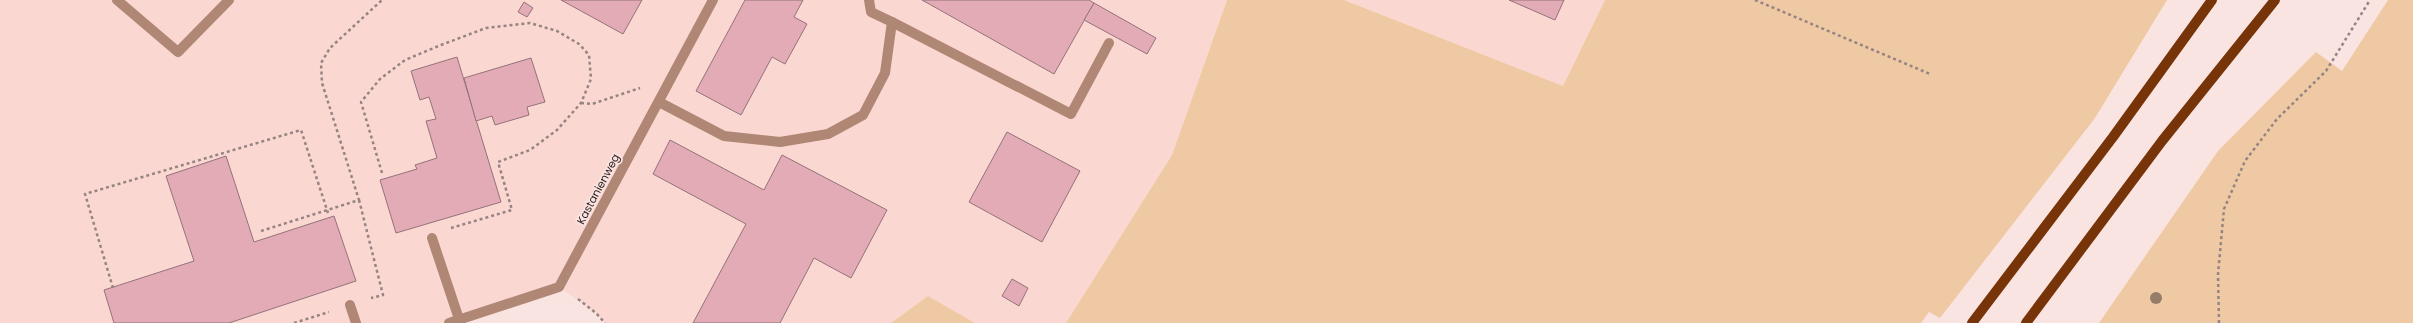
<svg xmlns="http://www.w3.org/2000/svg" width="2413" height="323" viewBox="0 0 2413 323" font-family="Poppins,sans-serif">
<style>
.built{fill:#fbd7d2}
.green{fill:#efc9a3}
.building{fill:#e3abb5;stroke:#937379}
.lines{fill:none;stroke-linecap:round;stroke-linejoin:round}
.path{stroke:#968482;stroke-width:2.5;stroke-dasharray:3 3;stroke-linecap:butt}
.minor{stroke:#b08774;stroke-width:10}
.major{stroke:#783409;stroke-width:10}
.tree{fill:#957d6a}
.labels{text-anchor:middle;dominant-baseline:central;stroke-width:3.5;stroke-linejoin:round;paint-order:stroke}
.street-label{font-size:11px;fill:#2b1e1c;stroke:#fae4e1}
</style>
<rect width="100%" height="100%" fill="#fae4e1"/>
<g class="built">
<path d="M0 0H1227L1172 155 1066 323H975L928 296 891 323H605L596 313 559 287 449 323H0Z"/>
<path d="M1344 0H1605L1563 86Z"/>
</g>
<g class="green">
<path d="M1227 0H1344L1563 86 1605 0H2167L2095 118 1940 318 1929 312 1921 323H1066L1172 155Z"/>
<path d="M2388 0H2413V323H2099L2218 151 2316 52 2342 71Z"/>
<path d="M928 296 975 323H891Z"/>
</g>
<g class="building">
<path d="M561 0H642L623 34Z"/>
<path d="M745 0H803L794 17 807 24 785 64 772 57 741 115 696 91Z"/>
<path d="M922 0H1089L1094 3 1054 74Z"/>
<path d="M1509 0H1564L1555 20Z"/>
<path d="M524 2 533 8 527 17 518 12Z"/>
<path d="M1094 3 1156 38 1147 54 1084 20Z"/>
<path d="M457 57 501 202 396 233 380 180 417 169 415 165 437 158 426 121 436 119 429 97 420 100 411 71Z"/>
<path d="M531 58 545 102 527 107 529 115 495 125 492 116 476 121 464 78Z"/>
<path d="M1007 132 1080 171 1042 242 969 202Z"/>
<path d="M670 140 764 190 782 155 887 210 851 278 814 258 780 323H693L746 224 653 174Z"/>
<path d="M226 156 254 242 334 216 356 281 229 323H114L104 290 194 261 166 176Z"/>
<path d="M1012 279 1028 288 1019 306 1002 296Z"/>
</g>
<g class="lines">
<g class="path">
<path d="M1755 0 1930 74"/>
<path d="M581 103 592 104 640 88"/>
<path d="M382 173 361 102 380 79 405 60 441 45 486 28 530 23 557 31 579 44 589 55 591 79 581 103 557 130 530 150 498 162 512 210 451 228"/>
<path d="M359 200 383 295 371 298"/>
<path d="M261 231 359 200 322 83 321 63 330 48 382 0"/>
<path d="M113 288 85 194 301 130 328 213"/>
<path d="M578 299 596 313 605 323"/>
<path d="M294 323 329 312"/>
<path d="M2219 323 2218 274 2224 209 2245 161 2277 119 2326 71 2370 0"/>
</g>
<g class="minor">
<path d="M117 0 178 52 229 0"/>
<path d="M892 22 1071 114 1109 43"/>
<path d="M659 102 724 136 780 142 828 134 863 115 885 73 892 22 871 12 869 0"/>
<path d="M432 238 459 319"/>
<path d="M350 305 356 323"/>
<path d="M449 323 559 287 713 0"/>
</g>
<g class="major">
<path d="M1972 323 2113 137 2212 0"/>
<path d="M2026 323 2162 141 2275 0"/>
</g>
</g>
<circle class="tree" cx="2156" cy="298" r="6"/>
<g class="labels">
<g class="street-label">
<text transform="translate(598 189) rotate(-62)">Kastanienweg</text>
</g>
</g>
</svg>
